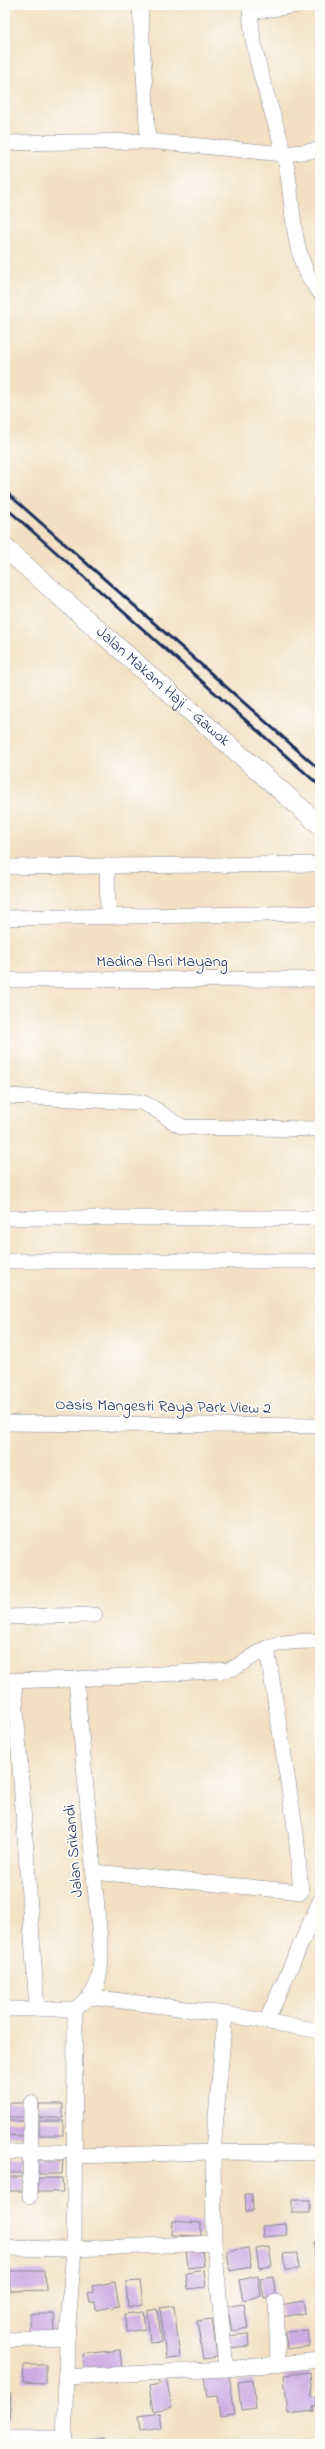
<svg xmlns="http://www.w3.org/2000/svg" width="325" height="2449" viewBox="0 0 325 2449" font-family="'Indie Flower',sans-serif">
<style>
.building{fill:#cdabe5}
.lines{fill:none;stroke-linecap:round;stroke-linejoin:round}
.minor-casing{stroke:#878890;stroke-width:16}
.tertiary-casing{stroke:#878890;stroke-width:20}
.minor{stroke:#fff;stroke-width:15}
.tertiary{stroke:#fff;stroke-width:19}
.rail{stroke:#1b2f5e;stroke-width:3}
.labels{text-anchor:middle;dominant-baseline:central;stroke-width:3.5;stroke-linejoin:round;paint-order:stroke}
.street-label{font-size:16px;fill:#1b2f5e;stroke:#fdfcf7}
</style>
<rect width="100%" height="100%" fill="#fdfcf7"/>
<filter id="ink" filterUnits="userSpaceOnUse"><feTurbulence type="fractalNoise" baseFrequency=".025" numOctaves="2"/><feDisplacementMap in="SourceGraphic" scale="8" xChannelSelector="R" yChannelSelector="G"/><feConvolveMatrix kernelMatrix="1 2 1 2 8 2 1 2 1" color-interpolation-filters="sRGB"/></filter>
<filter id="wash" filterUnits="userSpaceOnUse"><feTurbulence type="fractalNoise" baseFrequency=".012" numOctaves="4" result="noise"/><feDisplacementMap in="SourceGraphic" scale="16" xChannelSelector="R" yChannelSelector="G"/><feGaussianBlur stdDeviation="0.9" result="paint"/><feColorMatrix in="noise" values="0 0 0 0 0 0 0 0 0 0 0 0 0 0 0 0 0 1.4 0 .05"/><feComposite in="paint" operator="in"/></filter>
<g filter="url(#wash)">
<rect width="100%" height="100%" fill="#f3e0c3"/>
<g id="blocks">
<g class="building">
<rect x="5" y="2103" width="19" height="14"/>
<rect x="39" y="2104" width="24" height="14"/>
<path d="M5 2121H24V2136L5 2135Z"/>
<rect x="39" y="2121" width="24" height="14"/>
<path d="M5 2159H23L24 2173H5Z"/>
<path d="M38 2160H63L62 2174H38Z"/>
<path d="M5 2177H24L23 2191H5Z"/>
<path d="M38 2178H62L63 2192H38Z"/>
<path d="M245 2194H252L253 2211 246 2212Z"/>
<rect x="292" y="2200" width="18" height="13"/>
<path d="M173 2221 201 2223V2236L172 2235Z"/>
<path d="M286 2224 287 2235 263 2237 262 2226Z"/>
<path d="M320 2241V2259H315L314 2242Z"/>
<path d="M269 2247 272 2266 259 2268 256 2249Z"/>
<path d="M248 2248 251 2267 230 2271 227 2251Z"/>
<path d="M202 2249 204 2266 188 2268 186 2250Z"/>
<path d="M298 2253 299 2269 285 2270 283 2254Z"/>
<path d="M204 2270 206 2287 188 2289 186 2273Z"/>
<path d="M9 2271H45L46 2290 10 2291Z"/>
<path d="M258 2276 261 2296 243 2300 239 2280Z"/>
<path d="M273 2276 276 2296 264 2298 260 2278Z"/>
<path d="M140 2281 143 2305 128 2307 126 2282Z"/>
<path d="M115 2282 119 2306 96 2310 95 2302 90 2303 88 2293 93 2292 92 2286Z"/>
<path d="M303 2301 305 2313 282 2317 280 2305Z"/>
<path d="M244 2304 248 2328 232 2331 229 2315 223 2316 222 2307Z"/>
<path d="M174 2306 180 2357 166 2358 160 2308Z"/>
<path d="M157 2309 162 2342 150 2343 147 2311Z"/>
<path d="M143 2312 145 2329 127 2332 124 2314Z"/>
<path d="M30 2314H54L55 2331 30 2332Z"/>
<path d="M212 2319 217 2357 203 2359 197 2321Z"/>
<path d="M308 2330 310 2346 287 2349 285 2332Z"/>
<path d="M248 2334 249 2346 228 2348 227 2336Z"/>
<path d="M120 2350 122 2370 85 2373 83 2354Z"/>
<path d="M24 2365H46V2383L23 2382Z"/>
<path d="M310 2372 312 2398 318 2397 319 2406 313 2407 314 2411 288 2414 284 2375Z"/>
<path d="M229 2374 235 2415 220 2417 217 2396 207 2397 204 2377Z"/>
<path d="M166 2378 172 2407 153 2411 149 2386 160 2384 159 2380Z"/>
<path d="M253 2380 256 2408 241 2410 238 2382Z"/>
<path d="M5 2393H11L9 2420 5 2419Z"/>
<path d="M160 2413 162 2428 140 2431 138 2416Z"/>
<path d="M103 2438 104 2444H81L80 2441Z"/>
</g>
</g>
</g>
<g filter="url(#ink)">
<use href="#blocks" fill-opacity="0" stroke="#878890" stroke-width="1"/>
<g class="lines">
<defs>
<g id="minor">
<path d="M140 5 148 141"/>
<path d="M250 5C251 58 271 103 284 154 296 201 287 254 320 293"/>
<path d="M250 12 298 5"/>
<path d="M5 143 148 141 284 154 320 150"/>
<path d="M107 866 108 916"/>
<path d="M5 867 320 864"/>
<path d="M5 918 320 913"/>
<path d="M5 980 320 979"/>
<path d="M5 1096 140 1102C157 1107 167 1120 183 1127L320 1129"/>
<path d="M5 1218H320"/>
<path d="M5 1261H313"/>
<path d="M5 1423 320 1426"/>
<path d="M5 1617 95 1615"/>
<path d="M14 1680 37 2009"/>
<path d="M5 1681 76 1679 228 1670C243 1665 253 1655 267 1648 282 1641 303 1641 320 1641"/>
<path d="M94 1872 301 1892 296 1833 267 1648"/>
<path d="M91 1997 225 2014 320 2031"/>
<path d="M5 2009H75L74 2249 67 2338 64 2444"/>
<path d="M75 2009C99 1992 101 1979 101 1951L76 1679"/>
<path d="M225 2014 213 2152 214 2243 226 2369"/>
<path d="M266 2022 320 1901"/>
<path d="M5 2152H62"/>
<path d="M74 2156 213 2152 320 2153"/>
<path d="M30 2196 31 2103"/>
<path d="M5 2248 74 2249 214 2243"/>
<path d="M276 2302 278 2365"/>
<path d="M5 2340 67 2338"/>
<path d="M65 2377 226 2369 320 2360"/>
<path d="M5 2438H65"/>
</g>
<g id="tertiary">
<path id="s1" d="M5 548 320 825"/>
</g>
</defs>
<use href="#minor" class="minor-casing"/>
<use href="#tertiary" class="tertiary-casing"/>
<use href="#minor" class="minor"/>
<use href="#tertiary" class="tertiary"/>
<g class="rail">
<path d="M5 491 320 770"/>
<path d="M5 507 320 786"/>
</g>
</g>
</g>
<g class="labels">
<g class="street-label">
<text stroke="none"><textPath href="#s1" startOffset="210">Jalan Makam Haji - Gawok</textPath></text>
<text x="162" y="962">Madina Asri Mayang</text>
<text transform="translate(163 1407) rotate(1)">Oasis Mangesti Raya Park View 2</text>
<text transform="translate(74 1851) rotate(-95)">Jalan Srikandi</text>
</g>
</g>
<rect width="325" height="2449" fill="none" stroke="#fdfcf7" stroke-width="20"/>
</svg>
